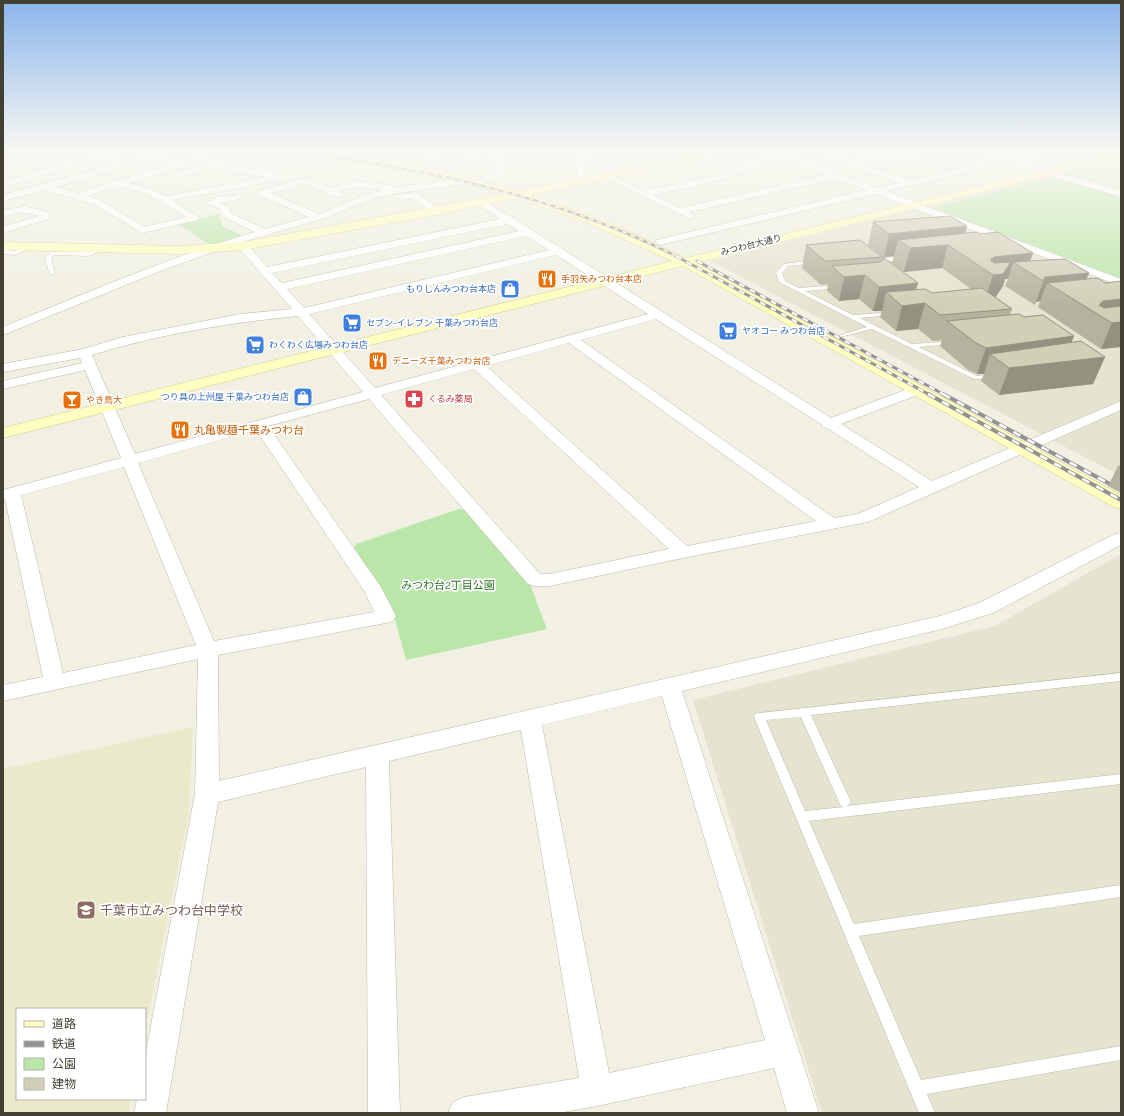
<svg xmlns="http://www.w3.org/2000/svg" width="1124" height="1116" viewBox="0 0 1124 1116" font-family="Raleway,'Noto Sans JP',sans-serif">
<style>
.residential{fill:#e5e4d0}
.education{fill:#eaeacb}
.green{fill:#bbe6aa}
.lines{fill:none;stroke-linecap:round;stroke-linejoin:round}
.stream{fill:#9db7ef;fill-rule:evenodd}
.lane-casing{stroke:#bcbaa5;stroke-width:1}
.street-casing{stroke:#bcbaa5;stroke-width:1}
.secondary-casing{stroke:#cece8f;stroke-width:1}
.lane{fill:#fff;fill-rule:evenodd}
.street{fill:#fff;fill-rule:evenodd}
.secondary{fill:#fdfebf;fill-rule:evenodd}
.rail-far2-casing{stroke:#929292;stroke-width:2.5}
.rail-far1-casing{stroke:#929292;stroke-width:3}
.rail-casing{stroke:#929292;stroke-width:4}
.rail-far2{stroke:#fff;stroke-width:1.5;stroke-dasharray:4.5;stroke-linecap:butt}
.rail-far1{stroke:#fff;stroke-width:2;stroke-dasharray:6;stroke-linecap:butt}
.rail{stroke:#fff;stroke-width:2.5;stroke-dasharray:8;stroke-linecap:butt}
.wall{fill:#b5b29d}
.shaded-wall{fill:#939180}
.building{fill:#d2cfb7;stroke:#939180}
.labels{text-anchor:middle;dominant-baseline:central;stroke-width:3.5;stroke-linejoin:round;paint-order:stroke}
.far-street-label{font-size:9px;fill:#424033;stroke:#fff}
.far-food-label{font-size:9px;fill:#c56008;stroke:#fff;text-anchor:start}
.far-shop-label{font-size:9px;fill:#366cbe;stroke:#fff;text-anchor:start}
.far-health-label{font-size:9px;fill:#be3a42;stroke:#fff;text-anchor:start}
.food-label{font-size:11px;fill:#c56008;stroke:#fff;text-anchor:start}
.park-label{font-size:11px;fill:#2f7327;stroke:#fff}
.near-education-label{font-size:13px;fill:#785e54;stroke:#fff;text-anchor:start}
</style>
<rect width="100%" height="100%" fill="#f1f0e2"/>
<g class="residential">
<path d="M1121 158V476L711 261Z"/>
<path d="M1121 554V1113H822L693 700 995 626Z"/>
</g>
<path class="education" d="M193 727 189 812 145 1031V1009H17V1099H131L129 1113H3V769Z"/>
<g class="green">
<path d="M1054 177 1121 197V278L932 208Z"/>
<path d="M219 214 222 226 245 237 210 245 178 224Z"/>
<path d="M459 509 467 510 528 579 547 629 406 660 395 619 352 551 356 544Z"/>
</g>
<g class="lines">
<path class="stream" d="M27 152H30L3 160V158Z"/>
<defs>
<g id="lane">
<path d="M916 152H921L942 163 938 164Z"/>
<path d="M889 154H891L913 167 909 168 889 156Z"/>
<path d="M506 162 580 165 582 166 580 167 504 164Z"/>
<path d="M25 246 30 247 16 255 3 254V250L15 251Z"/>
<path d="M102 247 104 248V250L89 256 54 255 51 258 55 273 52 275 49 273 45 258 51 252H88Z"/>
<path d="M904 256 906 257V259L875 263 872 261 875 259Z"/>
<path d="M814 260 817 262 816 263 788 266 782 273 785 281 799 288 842 285V287L840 288 805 291 853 315 894 312 895 313 892 315 860 318 912 344 954 341 955 342 952 344 919 347 977 376 994 374 997 376 994 378 974 379 872 329 840 337V335L867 327 779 282 776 273 784 264Z"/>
<path d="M1121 673V681L811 715 851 802 847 806 1121 774V784L809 821 854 924 1121 885V897L859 936 921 1080 1121 1046V1060L927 1094 935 1113H919L754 717 755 714 759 713ZM801 717 839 802 841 806 844 807 805 811 766 720Z"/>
</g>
<g id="street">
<path d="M110 152H122L121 154 3 187V181Z"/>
<path d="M157 152H169L168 154 56 187 77 193 196 156 185 154 184 152H198L208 154 209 156 208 158 129 183 154 190 165 196 243 182 266 177 210 168 179 178 175 175 176 173 210 162 279 173 283 176 282 178 243 188 172 200 200 218 198 220 142 233 96 205 46 190 3 201V195ZM120 186 148 194 186 217 144 227 102 201 87 196Z"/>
<path d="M423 152 484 153 508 160 509 164 500 176 484 183 480 180 481 178 494 172 501 163C477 152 449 160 424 154Z"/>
<path d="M580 152H588L584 162 588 181 584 184 580 181C576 171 574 161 580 152Z"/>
<path d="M772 152H782L877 188 899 183 820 155 819 153 827 152 848 159 902 152H923L919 154 858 163 909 180 998 160 978 154 977 152H989L1008 157 1031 152H1045L1044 154 1017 160 1121 191V197L1007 163 886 191 1121 279V286L875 194 660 245 655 242 656 240 866 190 835 179 689 212 695 216 690 219 604 177 605 175H611L645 191 729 172 761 159ZM777 156 826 175 680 208 653 195C695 186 740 179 777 156Z"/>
<path d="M304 178 331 188 355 181 390 185 394 188 464 178 468 181 464 184 391 194 369 200 328 217 235 244 158 272 3 335V327C86 293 169 257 255 232L222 216 220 209 207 203 217 197 240 195 242 197 240 199 219 203 228 206 230 213 265 229 309 217 259 195 257 193 259 191ZM304 184 340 198 345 195 339 191 355 187 384 190 363 196 319 214 271 193Z"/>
<path d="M415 192 439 209 441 211 439 213H433L413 198 401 200 396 197 398 195Z"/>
<path d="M480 199 513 218 831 418 913 387 918 386 923 387 925 390 923 393 841 424 932 481 1121 401V410L868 522 683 558 550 586H535L528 584 369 399 268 426 381 587 396 616 393 621 386 623 218 655 219 781 940 616 979 603 1115 534 1121 533V545L993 613 942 629 682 691 819 1113H787L774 1068 597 1106 558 1113H448L453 1102 464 1097 579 1078 521 730 389 761 400 1113H368L366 767 218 802 166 1113H134L137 1099H145V1057L195 794 198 659 3 701V685L43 677 5 499 3 500V490L121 458 85 370 3 389V381L82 363 80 358 3 372V364L83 349 123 337 240 314 292 309 239 248 238 246 239 244H247L267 267 500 219 477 204 475 202ZM507 224 519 231 282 283 272 273ZM526 236 549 250 304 308 287 289ZM556 255 648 314 375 388 309 314ZM298 316 363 392 135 454 92 355C159 334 228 323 298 316ZM656 319 821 424 823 427 827 428 919 487 858 514 834 518 581 340ZM569 343 816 521 687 546 486 366ZM474 369 669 549 550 574H540L381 395ZM256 430 365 592 374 612 214 641 138 463ZM124 467 196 645 63 673 21 495ZM662 696 765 1040 609 1073 542 725Z"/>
<path d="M25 206 43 211 52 215 48 219 3 233V227L39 216 21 212 3 217V211Z"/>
</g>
<path id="secondary" d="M292 152H318L390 162 458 175 518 191 682 157 697 152H711L710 154 685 163 531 195 615 225 686 258 1121 152V157L697 263 1121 495V509L1114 507 683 266 3 438V428L672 261 581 220 517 198 436 215 243 250 181 254 3 250V242L181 246 243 242 504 194C436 175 367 164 297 155Z"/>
</defs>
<use href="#lane" class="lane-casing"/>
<use href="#street" class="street-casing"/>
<use href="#secondary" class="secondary-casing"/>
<use href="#lane" class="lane"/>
<use href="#street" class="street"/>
<use href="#secondary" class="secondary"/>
<defs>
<path id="rail-far2" d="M300 152C431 170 559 197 678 257"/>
<g id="rail-far1">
<path d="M676 256 930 395"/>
<path d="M697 261 945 395"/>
</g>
<g id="rail">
<path d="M928 394 1121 500"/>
<path d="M943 394 1121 490"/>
</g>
</defs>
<use href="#rail-far2" class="rail-far2-casing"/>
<use href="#rail-far1" class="rail-far1-casing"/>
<use href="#rail" class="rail-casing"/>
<use href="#rail-far2" class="rail-far2"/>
<use href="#rail-far1" class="rail-far1"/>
<use href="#rail" class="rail"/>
</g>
<g class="wall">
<path d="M873 222 967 226 965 233 980 234 1033 253 1030 261 1089 273 1086 279 1106 283 1121 281V347L1101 349 1038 307 1040 301 1036 302 1035 305 1005 286 1008 279H1005L1003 286 995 297 1012 309 1010 315 1024 317 1074 336 1071 343 1105 357 1093 384 999 395 981 381 984 374H977L968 370 940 346 942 340 933 341 918 329 896 331 880 317 882 311H873L859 299 839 301 827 291 828 284 821 285 802 268 806 245 860 240 918 283 916 290 932 293 971 289 942 268 904 272 892 263 894 256 884 257 868 245Z"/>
<path d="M1121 465V493L1108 486 1118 466Z"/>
</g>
<g class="shaded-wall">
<path d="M967 226 961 249 948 245 942 268 904 272 910 248 898 240 894 256 884 257 889 234Z"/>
<path d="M1033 253 1027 270 1013 262 1008 279H1005L1003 286 995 298 985 299 993 275 987 271 991 259 994 257Z"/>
<path d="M1089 273 1079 297 1047 283 1040 301 1036 302 1045 277Z"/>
<path d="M865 275 859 299 839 301 844 277Z"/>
<path d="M918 283 912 305 925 303 918 329 896 331 902 306 886 292 882 311H873L879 287Z"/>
<path d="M1121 299V347L1101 349 1112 323 1099 305 1103 301Z"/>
<path d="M1074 336 1064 362 1105 357 1093 384 999 395 1009 368 990 354 984 374H977L986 348Z"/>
</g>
<g class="building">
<path d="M950 216 967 226 889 234 873 222Z"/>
<path d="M977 232 980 234 998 232 1033 253 994 257 991 259V261L995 263 1011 262 1003 274 993 275 948 245 910 248 898 240Z"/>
<path d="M860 240 918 283 879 287 865 275 844 277 832 266 880 262 883 260V257L825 261 806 245Z"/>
<path d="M1065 259 1089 273 1045 277 1043 281 1013 262Z"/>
<path d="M1097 278 1106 283 1121 281V299L1103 301 1099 305 1104 308 1121 306V322L1112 323 1047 283Z"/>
<path d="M982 288 1012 309 940 315 925 303 902 306 886 292 925 289 932 293Z"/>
<path d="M1019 314 1024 317 1043 315 1074 336 986 348 976 343 947 321Z"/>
<path d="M1081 341 1105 357 1009 368 990 354Z"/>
</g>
<linearGradient id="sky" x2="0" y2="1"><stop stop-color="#8ab5eb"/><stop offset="0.49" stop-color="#f9f8f2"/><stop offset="1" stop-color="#f9f8f2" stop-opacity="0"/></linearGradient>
<rect width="1124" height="308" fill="url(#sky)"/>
<defs>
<symbol id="restaurant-square" viewBox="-11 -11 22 22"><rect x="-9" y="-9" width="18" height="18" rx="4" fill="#e8710a" stroke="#fff"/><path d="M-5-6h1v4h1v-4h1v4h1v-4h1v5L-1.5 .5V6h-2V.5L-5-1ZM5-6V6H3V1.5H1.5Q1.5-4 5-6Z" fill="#fff"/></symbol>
<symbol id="shop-square" viewBox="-11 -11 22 22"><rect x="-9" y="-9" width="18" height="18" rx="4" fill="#3f7fe0" stroke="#fff"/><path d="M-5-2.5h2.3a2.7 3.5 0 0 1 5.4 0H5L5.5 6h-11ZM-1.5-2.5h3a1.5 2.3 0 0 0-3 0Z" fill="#fff"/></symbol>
<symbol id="supermarket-square" viewBox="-11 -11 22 22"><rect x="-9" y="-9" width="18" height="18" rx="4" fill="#3f7fe0" stroke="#fff"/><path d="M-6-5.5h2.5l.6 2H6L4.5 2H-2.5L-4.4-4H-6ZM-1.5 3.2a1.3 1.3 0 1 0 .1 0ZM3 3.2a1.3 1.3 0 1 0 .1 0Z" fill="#fff"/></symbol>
<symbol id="pharmacy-square" viewBox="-11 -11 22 22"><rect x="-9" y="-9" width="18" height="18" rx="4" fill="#e0444e" stroke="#fff"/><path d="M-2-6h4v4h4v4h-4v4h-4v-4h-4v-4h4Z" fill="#fff"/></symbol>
<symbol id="bar-square" viewBox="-11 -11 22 22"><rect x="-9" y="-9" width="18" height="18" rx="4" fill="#e8710a" stroke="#fff"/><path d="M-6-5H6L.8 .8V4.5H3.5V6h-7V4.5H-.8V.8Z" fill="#fff"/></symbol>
<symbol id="school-square" viewBox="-11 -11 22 22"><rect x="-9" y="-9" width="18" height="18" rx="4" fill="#8d6e63" stroke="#fff"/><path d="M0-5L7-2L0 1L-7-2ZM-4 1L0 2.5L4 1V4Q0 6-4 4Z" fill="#fff"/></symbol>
</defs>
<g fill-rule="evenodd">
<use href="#restaurant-square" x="536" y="268" width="22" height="22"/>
<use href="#shop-square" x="499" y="278" width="22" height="22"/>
<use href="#supermarket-square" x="341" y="312" width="22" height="22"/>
<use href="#supermarket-square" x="717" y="320" width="22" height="22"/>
<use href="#supermarket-square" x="244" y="334" width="22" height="22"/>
<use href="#restaurant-square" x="367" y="350" width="22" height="22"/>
<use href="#shop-square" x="292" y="386" width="22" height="22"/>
<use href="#pharmacy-square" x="403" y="388" width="22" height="22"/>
<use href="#bar-square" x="61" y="389" width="22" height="22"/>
<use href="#restaurant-square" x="169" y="419" width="22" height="22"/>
<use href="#school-square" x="75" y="899" width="22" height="22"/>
</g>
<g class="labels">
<g class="far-street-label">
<text transform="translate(751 245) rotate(-14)">みつわ台大通り</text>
</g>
<g class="far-food-label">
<text x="561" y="279">手羽矢みつわ台本店</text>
<text x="392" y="361">デニーズ千葉みつわ台店</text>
<text x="86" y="400">やき鳥大</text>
</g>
<g class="far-shop-label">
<text x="496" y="289" text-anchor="end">もりしんみつわ台本店</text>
<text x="366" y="323">セブン-イレブン 千葉みつわ台店</text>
<text x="742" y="331">ヤオコー みつわ台店</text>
<text x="269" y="345">わくわく広場みつわ台店</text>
<text x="289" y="397" text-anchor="end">つり具の上州屋 千葉みつわ台店</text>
</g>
<g class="far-health-label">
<text x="428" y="399">くるみ薬局</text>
</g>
<g class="food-label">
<text x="194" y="430">丸亀製麺千葉みつわ台</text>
</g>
<g class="park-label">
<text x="448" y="585">みつわ台2丁目公園</text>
</g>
<g class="near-education-label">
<text x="100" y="910">千葉市立みつわ台中学校</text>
</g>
</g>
<rect width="1124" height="1116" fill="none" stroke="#424033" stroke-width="8"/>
<rect x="16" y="1008" width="130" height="92" fill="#ffffff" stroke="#b3b3ad"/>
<rect x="24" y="1021" width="20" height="6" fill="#fdfebf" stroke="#b3b3ad"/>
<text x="52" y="1028" font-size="12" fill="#424033">道路</text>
<rect x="24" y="1041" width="20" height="6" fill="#929292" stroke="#b3b3ad"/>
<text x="52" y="1048" font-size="12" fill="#424033">鉄道</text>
<rect x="24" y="1058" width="20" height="12" fill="#bbe6aa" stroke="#b3b3ad"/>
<text x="52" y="1068" font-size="12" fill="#424033">公園</text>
<rect x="24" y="1078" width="20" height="12" fill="#d2cfb7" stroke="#b3b3ad"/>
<text x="52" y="1088" font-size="12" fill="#424033">建物</text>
</svg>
